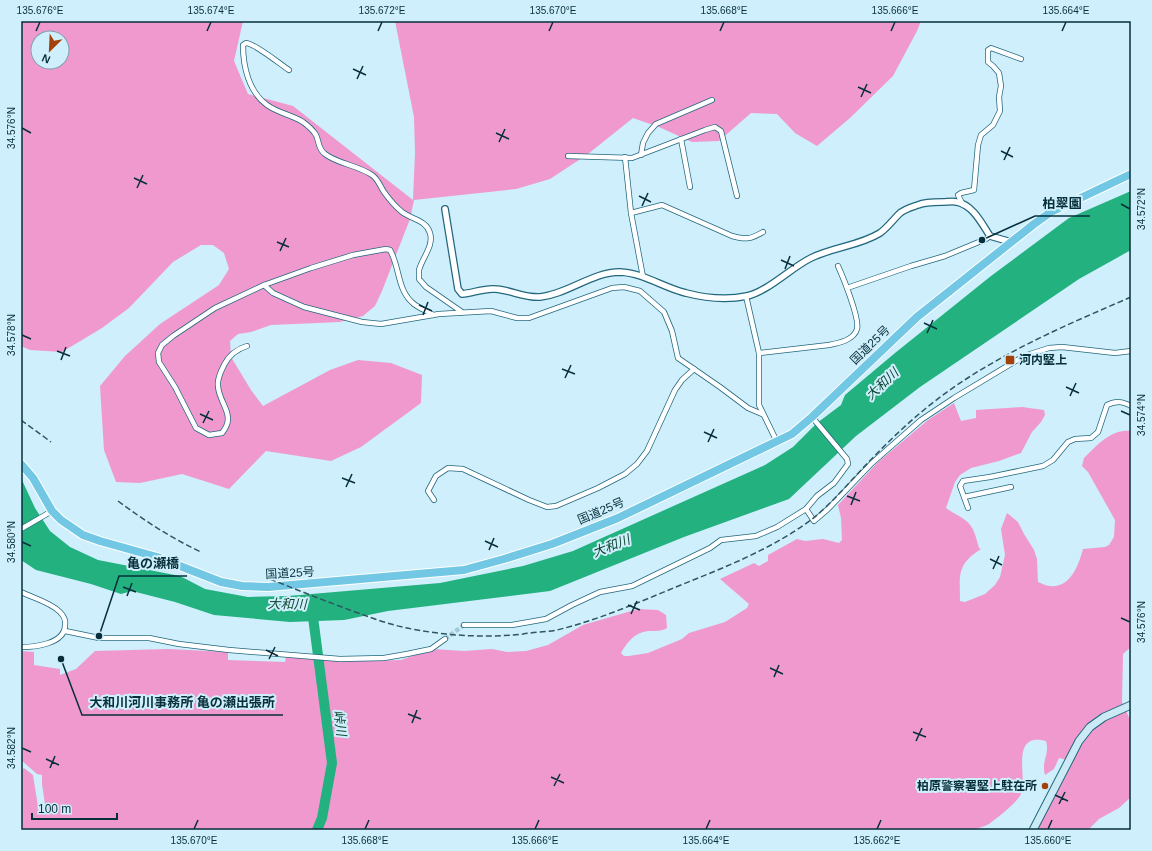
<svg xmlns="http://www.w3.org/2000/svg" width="1152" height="851" viewBox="0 0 1152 851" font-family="Arial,'Noto Sans JP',sans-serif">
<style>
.green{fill:#f099ce;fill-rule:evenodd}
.water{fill:#23b17f}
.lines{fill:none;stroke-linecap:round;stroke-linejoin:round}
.river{stroke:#23b17f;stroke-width:10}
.minor-tunnel{stroke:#a6c9d5;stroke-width:4.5;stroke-dasharray:4.5 2;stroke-linecap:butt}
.minor-casing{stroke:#22677d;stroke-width:6}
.tertiary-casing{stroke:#22677d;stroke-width:8}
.secondary-casing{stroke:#22677d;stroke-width:9}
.trunk-casing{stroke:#fff;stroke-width:10}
.minor{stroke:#fff;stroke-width:4.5}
.tertiary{stroke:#fff;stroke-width:5.5}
.secondary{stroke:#caeaf5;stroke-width:7}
.trunk{stroke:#72c8e4;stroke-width:8}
.rail{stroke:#2f5662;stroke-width:1.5;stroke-dasharray:6 3;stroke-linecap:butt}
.ticks{fill:none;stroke:#072f3b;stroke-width:1.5}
.poi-dot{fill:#a44109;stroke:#ceeffb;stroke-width:1.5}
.labels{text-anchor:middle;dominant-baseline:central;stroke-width:4;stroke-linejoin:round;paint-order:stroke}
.street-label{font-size:12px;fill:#072f3b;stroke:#ceeffb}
.poi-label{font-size:12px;font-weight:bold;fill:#072f3b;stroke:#ceeffb;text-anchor:start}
.water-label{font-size:13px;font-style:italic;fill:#104631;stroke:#ceeffb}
.leader{fill:none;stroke:#072f3b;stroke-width:1.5}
.callout-dot{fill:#072f3b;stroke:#ceeffb;stroke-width:1.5}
.callout-label{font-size:13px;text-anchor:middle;font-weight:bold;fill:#072f3b;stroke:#ceeffb;stroke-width:4;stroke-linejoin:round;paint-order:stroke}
.neatline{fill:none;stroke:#072f3b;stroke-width:1.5}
.ticks-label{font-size:10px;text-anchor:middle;fill:#072f3b}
</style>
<rect width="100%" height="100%" fill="#ceeffb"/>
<g class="green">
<path d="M21 21H243L234 61 248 94 293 106 413 200 415 153 414 117 395 21H921L917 31 893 76 850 118 817 146 795 133 777 114 751 113 719 141 692 142 659 127 633 118 588 154 550 179 516 189 414 200 410 219 382 291 375 306 363 316 340 322 271 325 251 332 238 334 230 341 231 357 251 390 263 406 330 370 358 360 391 363 422 375 421 403 361 447 331 461 266 451 229 489 182 474 140 483 116 482 104 450 100 386 125 356 160 324 219 285 229 269 224 253 213 245H201L173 262 129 308 102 328 62 352 30 350 21 346ZM38 38H62V62H38Z"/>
<path d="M954 403 961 421 976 418V410L1022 407 1044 410 1045 415 1041 422 1032 432 1021 453 999 461 971 468 960 475 955 482 946 508C952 513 959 515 965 520 974 526 976 538 979 548L981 549C956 565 960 575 960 601L965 602 985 594 995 585 1000 577 1005 555 1001 529 1007 513 1018 522 1024 534 1034 550 1037 559 1038 582C1065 596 1077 572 1083 549L1105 547 1109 545 1114 537 1115 520 1088 472 1082 466 1084 458C1096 446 1112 428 1131 431V647L1123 654 1122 702 1131 722V797L1119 808 1099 819 1088 830H1035L1072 761 1059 758 1054 769 1045 775C1041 759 1050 756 1046 741 1009 731 1028 779 1021 794 1016 804 998 817 989 824 984 827 977 828 971 830H21V771L24 768 33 775 39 813 46 811 42 784V775L37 774 21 760V651L34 652V665L60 669V675L76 669 95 651 168 649 228 652V660L285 662 286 657 364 661 401 660 432 649 464 651 492 649 507 652 526 651 548 645 583 625 638 609 658 610 666 615 667 628C662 631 657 631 651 631 636 631 628 641 621 653L624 656H629L648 653 682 639 689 633 725 622 747 608 749 604 720 579 754 563 759 566 768 561V555L797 539 805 541 823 539 839 543 842 540 841 518 838 505 877 463 928 420Z"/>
</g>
<path class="water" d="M1131 191V250L1079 279 920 387 856 436 789 499 684 537 550 591 388 611 344 620 290 622 214 615 175 602 132 591 121 594 91 584 36 570 21 560V478L35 508 50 531 70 547 98 560 180 576 205 589 248 597 288 596 440 583 523 566 573 551 765 465 793 447 817 423 841 405 845 395 895 353 991 276 1069 218Z"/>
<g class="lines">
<path class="river" d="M313 617 332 763 322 818 317 830"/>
<path class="minor-tunnel" d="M445 639 464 625"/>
<defs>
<g id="minor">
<path d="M289 70C280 64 254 43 246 43L243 45C243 67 249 92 267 105 278 113 292 115 303 122 307 125 313 130 316 135 319 141 318 149 325 154 338 164 357 165 372 175 378 179 380 186 384 192 389 199 396 207 402 212 413 220 426 220 430 233 434 246 422 258 419 270 419 273 419 277 419 279L426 287 462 312"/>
<path d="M681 139 690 187"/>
<path d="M641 155 643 143 648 133 656 124 712 100"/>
<path d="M568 156 632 158 705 130 715 127 721 131 737 196"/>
<path d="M625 157 631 213 643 277"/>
<path d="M963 205 958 195 961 193 974 190 978 145 981 135 993 125 1000 111 999 97 1001 86 999 73 993 66 988 62V50L991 48 1021 59"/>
<path d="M631 213 662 205 732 236C746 240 751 239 763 232"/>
<path d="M264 285 273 293 304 307 362 322 381 324 439 314 491 311 517 318H529L612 288 624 287 640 291 664 312 672 331 678 358 720 387 748 408 762 414"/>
<path d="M847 288 911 266 945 256 986 239 990 236"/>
<path d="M746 296 759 353V405L777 442"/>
<path d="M247 346C237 349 229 355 224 365 221 372 217 378 218 386 219 404 237 415 222 433L209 435 196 428 175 387 159 362 158 353 162 345 173 336 215 308 264 285 311 268 353 255 386 249 390 250C400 267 397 291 414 304 419 308 427 311 433 315"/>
<path d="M759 353 829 345C839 343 854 340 857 329 860 319 843 277 838 266"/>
<path d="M964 497 1011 487"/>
<path d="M434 500 428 491 436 476 448 468 463 469 529 500 547 507 556 506 598 488 625 474 637 464 647 451 675 390 682 380 694 369"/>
<path d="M968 508 960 486 963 481 990 477 1043 466 1053 460 1068 442 1075 439 1091 438 1098 432 1107 405C1116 401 1122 401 1131 406"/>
<path d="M806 509 817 496 834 483 848 464 847 459 812 417"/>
<path d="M21 529 52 511"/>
<path d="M21 592C33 598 50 602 60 612 64 616 66 621 65 626 64 644 35 647 21 647"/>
<path d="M464 625H512L546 619 572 605 600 592 632 586 710 548 721 540 756 536 777 527 806 509 814 521 828 509 872 463 921 420 954 398 1024 356 1049 348 1062 347 1115 353 1131 351"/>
<path d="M65 631 99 638H149L179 644 229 650 340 659 384 658 407 654 431 649 445 639"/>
</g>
<path id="tertiary" d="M445 209 458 289 462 294C473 293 484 288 495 289 511 290 524 298 540 297 568 294 592 272 620 272 644 273 664 288 686 293 705 298 728 300 747 296 767 292 792 267 811 258 833 247 859 246 880 233 887 228 893 220 899 214 904 209 912 207 918 205 925 202 934 202 942 202 947 202 953 201 957 202 973 205 982 224 990 236L1011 242"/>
<path id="secondary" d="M1033 830 1079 741 1090 727 1104 717 1131 705"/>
<path id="trunk" d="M21 464 33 478 52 511 61 520 83 535 100 541 157 557 221 582 242 586 268 587 464 570 504 559 552 544 618 518 792 434 812 417 917 317 1034 224 1051 212 1131 174"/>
</defs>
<use href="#minor" class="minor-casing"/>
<use href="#tertiary" class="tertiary-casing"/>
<use href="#secondary" class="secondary-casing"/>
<use href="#trunk" class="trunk-casing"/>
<use href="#minor" class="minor"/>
<use href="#tertiary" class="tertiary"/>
<use href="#secondary" class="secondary"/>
<use href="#trunk" class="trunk"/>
<g class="rail">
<path d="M21 420 51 442"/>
<path d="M118 501C145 521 171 538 201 552"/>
<path d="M270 579C300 591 330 603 361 614 377 620 395 626 412 629 449 636 486 638 523 634 534 632 546 632 557 630 598 620 637 603 676 587 723 568 770 550 811 520 830 505 846 486 863 468 880 450 899 431 919 414 981 361 1057 329 1131 297"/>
</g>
</g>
<path class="ticks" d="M36 31 40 22M207 31 211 22M378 31 382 22M549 31 553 22M720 31 724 22M891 31 895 22M1062 31 1066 22M353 69 366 75M357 79 363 66M858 87 871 93M861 97 867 84M22 128 31 133M496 133 509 139M499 142 505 129M1001 151 1013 157M1004 160 1010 147M134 178 147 184M137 188 143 175M639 196 651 202M1121 204 1130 209M642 206 648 193M277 242 289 247M280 251 286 238M781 260 794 266M785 269 790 256M419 305 432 311M423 315 428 302M924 323 937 329M927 333 933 320M22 335 31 339M57 351 70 356M61 360 66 347M562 369 575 374M565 378 571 365M1066 387 1079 393M1070 396 1076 383M1121 411 1130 415M200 414 213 420M203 423 209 411M704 432 717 438M708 442 714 429M342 478 355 483M346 487 352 474M847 496 860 501M851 505 856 492M485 541 498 547M22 542 31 546M489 550 494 538M990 559 1002 565M993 569 999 556M123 587 136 592M127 596 132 583M628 605 640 610M631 614 637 601M1121 618 1130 622M266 650 278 656M269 659 275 647M770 668 783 674M774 677 779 665M408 714 421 719M412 723 417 710M913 732 926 737M916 741 922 728M22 748 31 752M46 759 59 765M50 768 55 756M551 777 564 783M554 786 560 774M1055 795 1068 801M1059 804 1065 792M194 829 198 820M365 829 369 820M535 829 539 820M706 829 710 820M877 829 881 820M1048 829 1052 820"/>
<g class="poi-dot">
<rect x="1005" y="355" width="10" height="10" rx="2"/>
<circle cx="1045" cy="786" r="4"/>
</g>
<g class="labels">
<g class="street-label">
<text transform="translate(870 345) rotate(-44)">国道25号</text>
<text transform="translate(601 511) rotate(-23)">国道25号</text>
<text transform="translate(290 573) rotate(-3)">国道25号</text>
</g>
<g class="poi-label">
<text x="1019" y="360">河内堅上</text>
<text x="1037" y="786" text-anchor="end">柏原警察署堅上駐在所</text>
</g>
<g class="water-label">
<text transform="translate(882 384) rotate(-43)">大和川</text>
<text transform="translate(611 546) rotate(-21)">大和川</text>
<text transform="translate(287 604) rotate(1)">大和川</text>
<text transform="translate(340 723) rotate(82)">峠川</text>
</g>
</g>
<path class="leader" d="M982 240L1035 216H1090M99 636L119 576H187M61 659L82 715H283"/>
<g class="callout-dot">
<circle cx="982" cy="240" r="4"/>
<circle cx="99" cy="636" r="4"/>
<circle cx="61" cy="659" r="4"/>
</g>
<g class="callout-label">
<text x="1062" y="208">柏翠園</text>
<text x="153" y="568">亀の瀬橋</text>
<text x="182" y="707">大和川河川事務所 亀の瀬出張所</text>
</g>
<rect width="1152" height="851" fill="none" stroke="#ceeffb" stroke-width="44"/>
<g transform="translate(50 50) rotate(204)"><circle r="19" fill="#ceeffb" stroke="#7ea2ae"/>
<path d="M0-3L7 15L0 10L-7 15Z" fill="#a44109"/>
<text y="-6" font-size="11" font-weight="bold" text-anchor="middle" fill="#072f3b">N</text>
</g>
<path d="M32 813v6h85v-6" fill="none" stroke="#072f3b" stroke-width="2"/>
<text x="38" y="813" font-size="12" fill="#072f3b" stroke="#ceeffb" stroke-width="3" paint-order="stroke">100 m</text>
<rect x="22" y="22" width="1108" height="807" class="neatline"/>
<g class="ticks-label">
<text x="40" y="14">135.676°E</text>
<text x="211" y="14">135.674°E</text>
<text x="382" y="14">135.672°E</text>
<text x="553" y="14">135.670°E</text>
<text x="724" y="14">135.668°E</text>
<text x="895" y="14">135.666°E</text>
<text x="1066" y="14">135.664°E</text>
<text transform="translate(11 128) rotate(-90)" y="4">34.576°N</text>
<text transform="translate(1141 209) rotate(-90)" y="4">34.572°N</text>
<text transform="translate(11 335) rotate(-90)" y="4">34.578°N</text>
<text transform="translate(1141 415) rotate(-90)" y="4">34.574°N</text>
<text transform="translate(11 542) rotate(-90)" y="4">34.580°N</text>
<text transform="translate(1141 622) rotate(-90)" y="4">34.576°N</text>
<text transform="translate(11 748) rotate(-90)" y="4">34.582°N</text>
<text x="194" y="844">135.670°E</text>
<text x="365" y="844">135.668°E</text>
<text x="535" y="844">135.666°E</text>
<text x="706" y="844">135.664°E</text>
<text x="877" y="844">135.662°E</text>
<text x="1048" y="844">135.660°E</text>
</g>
</svg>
